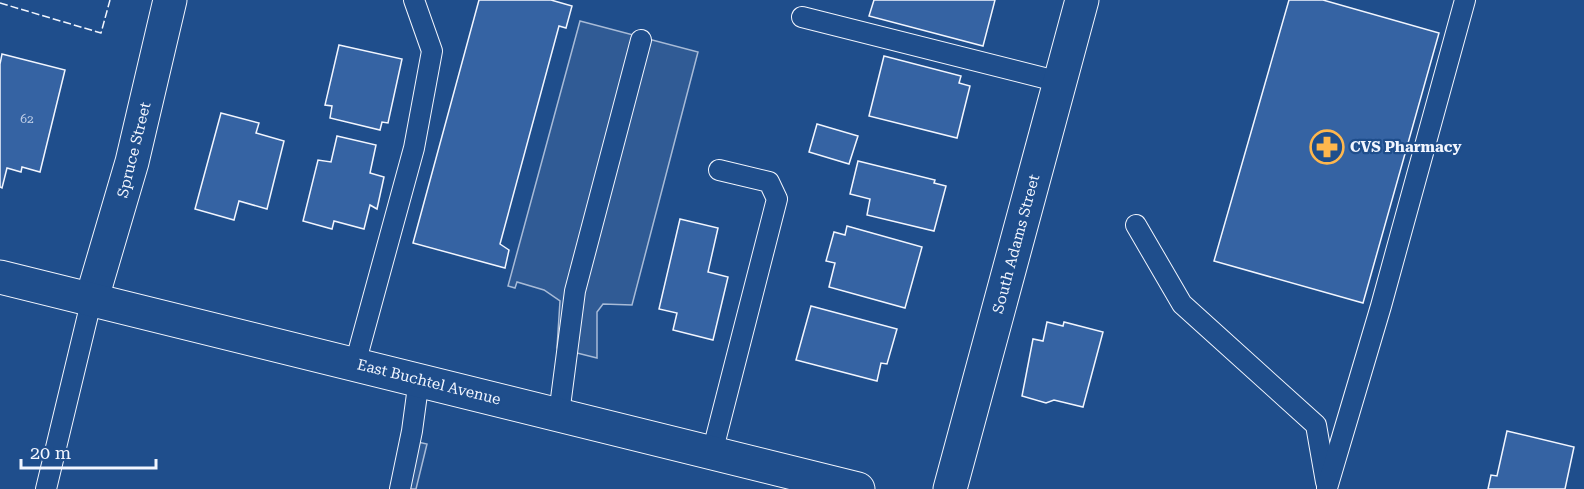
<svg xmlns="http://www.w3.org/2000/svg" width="1584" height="489" viewBox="0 0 1584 489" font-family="'Roboto Serif',serif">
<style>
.parking{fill:#305b95;stroke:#a8bbd7;stroke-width:1.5}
.building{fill:#3563a3;stroke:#f2f6ff;stroke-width:1.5}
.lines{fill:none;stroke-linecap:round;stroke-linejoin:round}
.service-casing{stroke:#f2f6ff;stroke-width:22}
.minor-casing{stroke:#f2f6ff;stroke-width:35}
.secondary-casing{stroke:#f2f6ff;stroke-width:35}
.service{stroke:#1f4e8c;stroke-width:20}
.minor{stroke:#1f4e8c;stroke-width:33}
.secondary{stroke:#1f4e8c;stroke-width:33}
.fence{stroke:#f2f6ff;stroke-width:1.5;stroke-dasharray:8 3;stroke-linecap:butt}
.labels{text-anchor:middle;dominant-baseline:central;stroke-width:4.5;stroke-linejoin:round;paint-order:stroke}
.number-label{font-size:12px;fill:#c3d1e8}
.poi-label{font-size:15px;font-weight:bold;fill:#f2f6ff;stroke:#1f4e8c;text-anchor:start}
.street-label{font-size:15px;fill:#f2f6ff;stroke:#1f4e8c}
</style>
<rect width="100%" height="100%" fill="#1f4e8c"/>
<g class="parking">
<path d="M580 21 698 52 632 305 603 304 597 312V358L557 348 560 301 544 290 517 282 515 288 508 286Z"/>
<path d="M404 439 427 444 416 489H392Z"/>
</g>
<g class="building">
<path d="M479 0H551L572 6 566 28 559 26 500 244 509 250 505 268 413 243Z"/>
<path d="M874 0H995L983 46 869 16Z"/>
<path d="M1289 0H1323L1439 33 1363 303 1214 261Z"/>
<path d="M339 45 402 59 388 123 382 122 380 130 330 118 332 106 325 105Z"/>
<path d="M2 54 65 70 40 172 22 167 21 172 7 168 2 188 0 187V64Z"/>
<path d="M884 56 961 76 959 83 970 86 957 138 869 116Z"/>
<path d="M221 113 259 123 256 133 284 141 267 209 239 201 234 220 195 209Z"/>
<path d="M817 124 858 136 849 164 809 152Z"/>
<path d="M337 136 376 145 370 173 384 177 377 209 370 205 364 229 334 221 332 229 303 221 318 160 331 162Z"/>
<path d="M858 161 935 180 934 183 946 186 934 231 867 215 870 199 850 194Z"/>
<path d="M680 219 718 228 708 272 728 277 713 340 673 330 677 313 659 309Z"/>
<path d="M847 226 922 247 905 308 829 287 835 263 826 261 834 232 845 235Z"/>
<path d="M811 306 897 329 887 364 881 363 877 381 796 360Z"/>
<path d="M1047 322 1063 326 1064 322 1103 332 1083 407 1054 400 1046 403 1022 396 1033 339 1043 341Z"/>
<path d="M1507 431 1574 447 1565 489H1488L1491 475 1497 476Z"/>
</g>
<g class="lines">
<defs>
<g id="service">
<path d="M802 17 1060 82"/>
<path d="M1136 225 1182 304 1316 425 1326 482"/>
<path d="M355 364 414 148 432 51 414 0"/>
<path d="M559 414 575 291 641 40"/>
<path d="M712 453 777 199 769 182 719 170"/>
<path d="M1327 488 1381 306 1465 0"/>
<path d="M46 489 92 298"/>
<path d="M400 489 412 431 419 379"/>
</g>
<g id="minor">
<path d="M92 298 132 162 170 0"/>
<path d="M950 489 1082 0"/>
</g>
<path id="secondary" d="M0 277 858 489"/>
</defs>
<use href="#service" class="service-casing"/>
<use href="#minor" class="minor-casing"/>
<use href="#secondary" class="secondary-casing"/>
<use href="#service" class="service"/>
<use href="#minor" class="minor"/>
<use href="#secondary" class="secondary"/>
<path class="fence" d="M0 3 101 33 110 0"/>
</g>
<defs>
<symbol id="pharmacy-ring" viewBox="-11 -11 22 22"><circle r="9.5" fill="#1f4e8c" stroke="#ffb74d" stroke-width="1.5"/><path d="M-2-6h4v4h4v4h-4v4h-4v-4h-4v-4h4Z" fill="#ffb74d"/></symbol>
</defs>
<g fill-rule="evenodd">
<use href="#pharmacy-ring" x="1308" y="128" width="38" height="38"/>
</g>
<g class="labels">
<g class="number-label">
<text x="27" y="119">62</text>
</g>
<g class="poi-label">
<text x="1350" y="147">CVS Pharmacy</text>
</g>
<g class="street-label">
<text transform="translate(134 150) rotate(-76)">Spruce Street</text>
<text transform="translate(1016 244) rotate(-75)">South Adams Street</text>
<text transform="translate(429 382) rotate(14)">East Buchtel Avenue</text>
</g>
</g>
<path d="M21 459v9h135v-9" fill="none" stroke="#f2f6ff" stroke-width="3"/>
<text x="30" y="459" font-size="18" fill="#f2f6ff" stroke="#1f4e8c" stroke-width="4.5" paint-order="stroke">20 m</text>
</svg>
